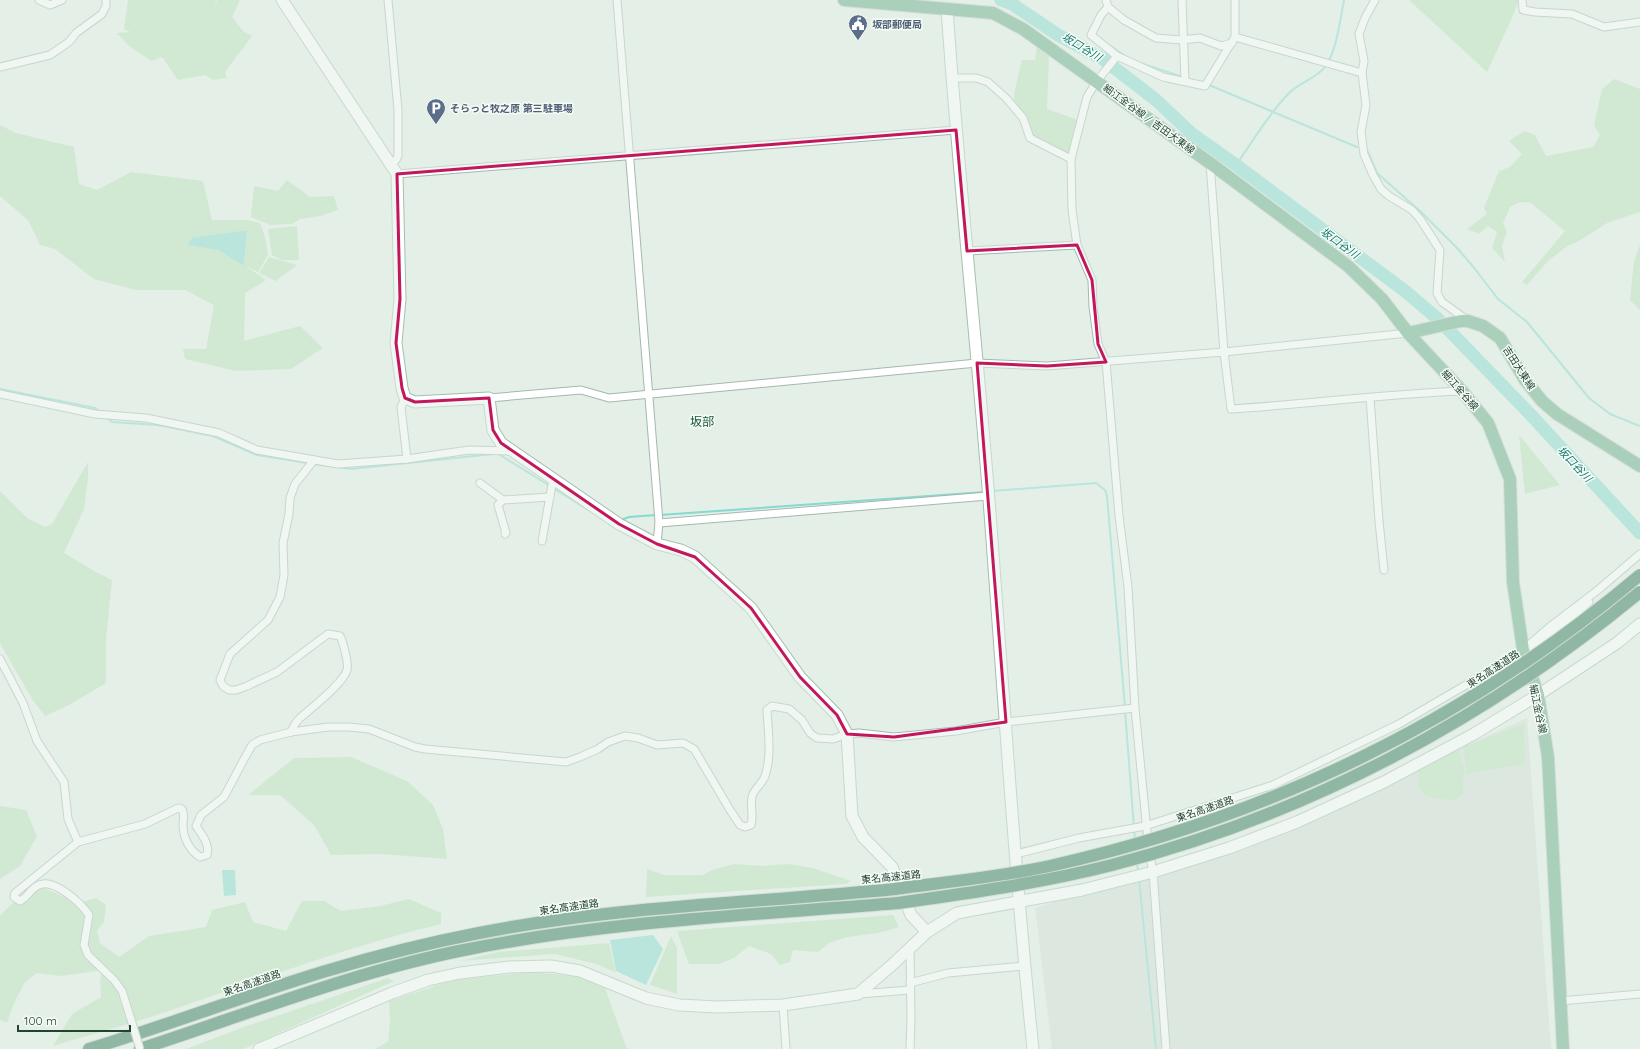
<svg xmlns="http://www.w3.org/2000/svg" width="1640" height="1049" viewBox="0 0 1640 1049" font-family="Quicksand,'Noto Sans JP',sans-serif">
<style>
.built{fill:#d2e0d6}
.green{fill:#bbe3bb;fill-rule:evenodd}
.water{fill:#86dad1}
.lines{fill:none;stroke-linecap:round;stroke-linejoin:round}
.stream{stroke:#86dad1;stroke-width:2}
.river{stroke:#86dad1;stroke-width:13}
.street-casing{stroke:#a6b8ad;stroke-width:9}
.secondary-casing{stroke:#a4bfaf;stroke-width:13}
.primary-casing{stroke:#c1cbc5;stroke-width:14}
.highway-casing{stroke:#c1cbc5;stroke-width:14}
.street{stroke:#fff;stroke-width:7}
.secondary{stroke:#fff;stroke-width:11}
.primary{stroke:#64aa85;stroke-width:12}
.highway{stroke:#297450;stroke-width:12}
.street-bridge-casing{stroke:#a6b8ad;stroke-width:9;stroke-linecap:butt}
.highway-bridge-casing{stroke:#c1cbc5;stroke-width:14;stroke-linecap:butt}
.street-bridge{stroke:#fff;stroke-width:7}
.highway-bridge{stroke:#297450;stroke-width:12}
.marked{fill:none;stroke:#c2185b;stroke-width:3;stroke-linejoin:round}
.labels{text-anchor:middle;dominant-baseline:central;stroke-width:3;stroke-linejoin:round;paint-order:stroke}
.service-label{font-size:10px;font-weight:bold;fill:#4e5e75;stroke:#f6fbf7;text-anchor:start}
.street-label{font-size:10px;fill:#214431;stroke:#f6fbf7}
.water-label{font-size:11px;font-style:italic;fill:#137c71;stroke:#f6fbf7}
.quarter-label{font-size:12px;fill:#1a5939;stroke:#f6fbf7}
</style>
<rect width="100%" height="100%" fill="#e4efe7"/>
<path class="built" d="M1527 718 1551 1049H1052L1035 908 1153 872 1351 797Z"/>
<g class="green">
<path d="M128 0H216L215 6 217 0H240L232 17 243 31 252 36 225 72 227 78 213 80 205 75 178 80 162 57 151 61 129 46 117 33 130 32 124 29Z"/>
<path d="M1409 0H1519L1512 18 1487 72Z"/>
<path d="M1037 47 1049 56 1047 109 1081 121 1070 156 1030 138 1015 108 1014 94 1022 60H1035Z"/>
<path d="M1614 79 1640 89V212L1609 222 1577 242 1569 245 1549 260 1527 285 1522 282 1565 231 1531 203 1520 202 1510 207 1503 223 1507 232 1502 246 1505 262 1492 248 1497 232 1488 226 1479 234 1467 229 1487 214 1484 208 1499 171 1510 167 1522 154 1509 141 1525 131 1535 135 1546 156 1593 147 1600 135 1594 125 1602 89Z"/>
<path d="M0 125 16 133 74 147 79 184 97 190 131 172 203 181 212 220H248L260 223 265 237 268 255 258 272 247 267 266 280 245 293 244 341 300 326 323 348 291 369 236 371 185 359 183 349H206L214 305 185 290H136L94 279 55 249 40 245 28 220 0 196ZM247 230 244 266 218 250 192 239Z"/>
<path d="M287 180 310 197 334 196 338 210 320 216 300 219 292 224 270 225 251 217 254 186 278 191Z"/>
<path d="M297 226 299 260H282L272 255 268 229Z"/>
<path d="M1640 245V310L1630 300 1634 261Z"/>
<path d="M269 257 297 265 276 281 259 273Z"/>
<path d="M1519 435 1560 485 1525 494Z"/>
<path d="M88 462V479L84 509 64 553 96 572 112 580 106 640V683L69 705 45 716 32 699 0 643V491L27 518 45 527 52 524Z"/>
<path d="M1524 724 1525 764 1467 774 1463 747Z"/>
<path d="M1458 749 1464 768 1463 793 1455 800 1437 799 1424 795 1419 786 1418 763Z"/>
<path d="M351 757 407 781 433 805 443 829 447 859 381 854 331 855 314 825 280 795H248L294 758Z"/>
<path d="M0 806 26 810 37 836 20 866 0 879Z"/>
<path d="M734 864 761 866 788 864 813 868 851 881 846 884 646 897 647 869 664 875H702L715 869Z"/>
<path d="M44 888 79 903 96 898 106 905 104 922 97 930 100 943 119 957 149 936 206 927 212 910 245 902 253 922 286 931 302 901H324L341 911 380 906 409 899 441 913V924C350 946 261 979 172 1010 133 1023 93 1034 53 1046L72 1014 101 997 100 980 103 970 61 976 37 973 25 982 14 1003 7 1023 0 1020V915L13 903Z"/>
<path d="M893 915 899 927 878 933 847 937 829 943 818 952 793 950 790 962 780 965 771 954 749 946 734 958 719 964H689L677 931Z"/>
<path d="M671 936 677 948V994L650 985Z"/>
<path d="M609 943 616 973 597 964 554 954 460 961 498 952Z"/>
<path d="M533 972 581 977 605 988 627 1049H375L388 1042 390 1022 389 1001 453 980Z"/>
<path d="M388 978 394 981 243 1049H186L241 1028Z"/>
</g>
<g class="water">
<path d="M247 230 244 266 218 250 188 245 192 238Z"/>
<path d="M222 870H235L236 895 224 896Z"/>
<path d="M653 935 663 949 646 985 616 971 610 940Z"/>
</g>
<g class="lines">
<g class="stream">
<path d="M1112 47 1125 56"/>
<path d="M1103 59 1106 55"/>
<path d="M1140 63 1183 77"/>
<path d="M1209 85 1357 147"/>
<path d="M1368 152 1377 173 1421 212 1458 249 1475 269 1498 299 1527 322 1589 398 1610 414 1640 426"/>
<path d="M1236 165C1253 141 1268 115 1288 94 1298 83 1317 78 1325 67 1337 50 1340 20 1344 0"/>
<path d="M0 389 95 408 100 412"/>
<path d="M106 417 112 422 158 425 213 436 257 455 308 463"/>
<path d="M497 453 550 486"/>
<path d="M312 464 330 466"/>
<path d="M338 467 351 469 493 454"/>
<path d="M553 488 595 514"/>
<path d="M992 491 1096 483 1105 490 1107 496 1125 707"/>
<path d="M660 515 985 492"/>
<path d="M621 520 629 517 656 515"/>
<path d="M1125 711 1135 840"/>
<path d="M1137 863 1138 872"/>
<path d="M1139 879 1156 1049"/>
</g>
<path class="river" d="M1001 0 1012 4 1058 35 1103 59 1156 100 1191 133 1236 165 1405 291 1438 319 1530 414 1640 533"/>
<defs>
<g id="street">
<path d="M39 0 50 5 62 0"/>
<path d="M388 0 398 110V156L396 160 390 164"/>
<path d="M617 0 659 522 657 544"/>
<path d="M1106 0 1108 7 1101 15 1091 35 1117 56 1163 77 1205 86 1235 37V0"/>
<path d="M1182 0 1185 81"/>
<path d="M1375 0 1365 18 1359 34 1364 61 1362 73 1366 105 1361 132 1364 154 1373 175 1381 189 1389 196 1412 210 1420 219 1440 250 1437 293 1442 302 1467 320"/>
<path d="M1522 0 1523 10 1535 12 1572 14 1604 27 1640 22"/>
<path d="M1108 7 1124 20 1156 38 1182 40 1200 38 1221 46 1232 43"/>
<path d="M1235 37 1362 73"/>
<path d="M1117 56 1097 81 1087 97 1071 159 1072 210 1077 245 1092 280 1093 307 1098 344 1106 362 1119 516 1128 587 1135 708 1148 842"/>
<path d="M0 67 50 55 69 42 76 33 102 14 106 6V0"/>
<path d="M952 78H976L988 82 1006 98 1023 118 1030 138 1071 159"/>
<path d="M1210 163 1224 352 1231 409C1308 404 1385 394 1462 391"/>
<path d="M397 174 956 130"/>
<path d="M967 251 1077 245"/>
<path d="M0 394 95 414 146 418 219 433 257 450 338 464 407 459 469 450 511 451"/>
<path d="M405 398 401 407 407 459"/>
<path d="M489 398 581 390 609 398 977 363 1047 366 1224 352 1408 333"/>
<path d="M1370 398 1379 521 1384 570"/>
<path d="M480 483 503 500"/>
<path d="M659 523 988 496"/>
<path d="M505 534 506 533 498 505 503 500 550 497"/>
<path d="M542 541 553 479"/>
<path d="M1531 651 1589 602"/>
<path d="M0 659 23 703 37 741 64 782 68 819 78 842"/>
<path d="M291 732 295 724 299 719C310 709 343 684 347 670 349 664 343 642 340 636L328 634 277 672 247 686 236 690H229L223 686 220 680 230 654 268 620 280 597 284 575 283 543 289 514 290 498 295 484 314 460"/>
<path d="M1149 852 1153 872 1166 1049"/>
<path d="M1016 854 1079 838 1145 826 1273 785 1399 724 1483 675 1523 650 1552 625 1598 590 1640 554"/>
<path d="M910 983 948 973 1024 966"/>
<path d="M859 994 910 990"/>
<path d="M1560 1001 1640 994"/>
<path d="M783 1005 786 1049"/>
<path d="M129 1013 122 991 114 980 88 955 84 945 89 915C81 903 54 878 39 885 31 888 27 898 20 901L14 897 15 893 78 842 145 824 178 808 182 809C185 815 183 818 183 825 183 837 189 850 200 857L207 855C210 844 202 835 196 826L201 815 224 797 243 761 252 745 260 740 291 732 328 727H349L369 729 415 747 425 749 566 762 580 757 598 749 608 742 625 736 638 738 657 745 683 743 694 749 730 810 740 825 745 827 751 825C754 815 750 807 752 797 753 790 763 783 765 776 772 756 768 731 767 710L772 706 789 709 802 720 810 733 817 738 833 739 847 734 859 733 894 737 956 731 1006 722 1135 708"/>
<path d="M910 1049 911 1019 910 948"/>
</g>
<g id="secondary">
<path d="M282 0 397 174 400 299 396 343 402 388 405 398 415 402 489 398 493 430 501 443 619 524 657 544 681 550 695 557 751 608 800 677 837 715 847 734 852 816 863 837 892 867 911 915 927 932"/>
<path d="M947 8C958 172 976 336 989 500 1003 683 1014 866 1033 1049"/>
<path d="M259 1049 392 993 428 980 460 973 509 967 551 966 580 971 646 998 679 1005 718 1007 783 1005 858 994 892 965 927 932 957 913 1082 890 1153 872 1229 848 1297 822 1384 782 1474 734 1538 695 1617 643 1640 624"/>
</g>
<g id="primary">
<path d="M844 0 993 13 1023 29 1210 163 1348 266 1382 299 1408 333 1462 391 1488 423 1510 479 1513 582 1523 650 1538 695 1548 757 1563 1049"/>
<path d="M1408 333 1461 321H1468L1483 326 1500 338 1525 380 1542 401 1557 414 1640 466"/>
</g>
<g id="highway">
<path d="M89 1049C169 1025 246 995 326 971 376 956 427 943 479 933 616 906 756 903 895 889"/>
<path d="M140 1049C248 1014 353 972 464 950 607 921 753 915 898 903"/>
</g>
</defs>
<use href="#street" class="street-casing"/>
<use href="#secondary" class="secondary-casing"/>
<use href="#primary" class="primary-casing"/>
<use href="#highway" class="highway-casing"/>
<use href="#street" class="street"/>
<use href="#secondary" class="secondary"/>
<use href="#primary" class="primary"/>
<use href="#highway" class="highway"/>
<defs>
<path id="street-bridge" d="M129 1013 140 1049"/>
<g id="highway-bridge">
<path d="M895 889C947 882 999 877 1050 866 1270 817 1468 720 1640 575"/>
<path d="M898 903C970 893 1041 883 1112 865 1307 815 1485 720 1640 592"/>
</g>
</defs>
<use href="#street-bridge" class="street-bridge-casing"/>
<use href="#highway-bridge" class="highway-bridge-casing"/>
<use href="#street-bridge" class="street-bridge"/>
<use href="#highway-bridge" class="highway-bridge"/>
</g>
<path d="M0 0H1640V1049H0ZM956 130 967 251 1077 245 1092 280 1098 344 1106 362 1047 366 977 363 1006 722 894 737 847 734 837 715 800 677 751 608 695 557 657 544 619 524 501 443 493 430 489 398 415 402 405 398 402 388 396 343 400 299 397 174Z" fill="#e4efe7" fill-opacity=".55" fill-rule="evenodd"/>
<path class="marked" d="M956 130 967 251 1077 245 1092 280 1098 344 1106 362 1047 366 977 363 1006 722 894 737 847 734 837 715 800 677 751 608 695 557 657 544 619 524 501 443 493 430 489 398 415 402 405 398 402 388 396 343 400 299 397 174Z"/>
<defs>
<symbol id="civic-pin" viewBox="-11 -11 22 30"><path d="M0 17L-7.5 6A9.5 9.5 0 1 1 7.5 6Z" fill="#5c6f8a" stroke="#f6fbf7"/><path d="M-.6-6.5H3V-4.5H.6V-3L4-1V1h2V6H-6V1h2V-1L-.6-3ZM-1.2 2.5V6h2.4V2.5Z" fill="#fff"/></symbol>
<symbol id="parking-pin" viewBox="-11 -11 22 30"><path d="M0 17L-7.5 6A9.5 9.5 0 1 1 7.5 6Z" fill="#5c6f8a" stroke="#f6fbf7"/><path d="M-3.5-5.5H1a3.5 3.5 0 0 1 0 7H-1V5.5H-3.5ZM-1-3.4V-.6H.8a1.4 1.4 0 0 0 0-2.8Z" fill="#fff"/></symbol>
</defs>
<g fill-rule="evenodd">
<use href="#civic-pin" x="847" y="13" width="22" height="30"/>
<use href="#parking-pin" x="425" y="97" width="22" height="30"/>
</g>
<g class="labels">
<g class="service-label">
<text x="872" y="24">坂部郵便局</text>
<text x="450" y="108">そらっと牧之原 第三駐車場</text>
</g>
<g class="street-label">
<text transform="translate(1149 119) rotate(36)">細江金谷線 / 吉田大東線</text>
<text transform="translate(1519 368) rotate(57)">吉田大東線</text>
<text transform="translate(1460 390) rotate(49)">細江金谷線</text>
<text transform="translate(1493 669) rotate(-33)">東名高速道路</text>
<text transform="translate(1538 709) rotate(78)">細江金谷線</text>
<text transform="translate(1205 809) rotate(-19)">東名高速道路</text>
<text transform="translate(891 877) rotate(-6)">東名高速道路</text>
<text transform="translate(569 907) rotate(-8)">東名高速道路</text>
<text transform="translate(252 983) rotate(-19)">東名高速道路</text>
</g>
<g class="water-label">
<text transform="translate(1082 47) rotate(31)">坂口谷川</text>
<text transform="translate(1340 243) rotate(36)">坂口谷川</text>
<text transform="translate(1575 464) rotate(47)">坂口谷川</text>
</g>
<g class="quarter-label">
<text x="702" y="421">坂部</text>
</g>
</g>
<path d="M18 1025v6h112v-6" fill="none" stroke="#214431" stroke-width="2"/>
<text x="24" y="1025" font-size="12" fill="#214431" stroke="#f6fbf7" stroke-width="3" paint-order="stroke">100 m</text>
</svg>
